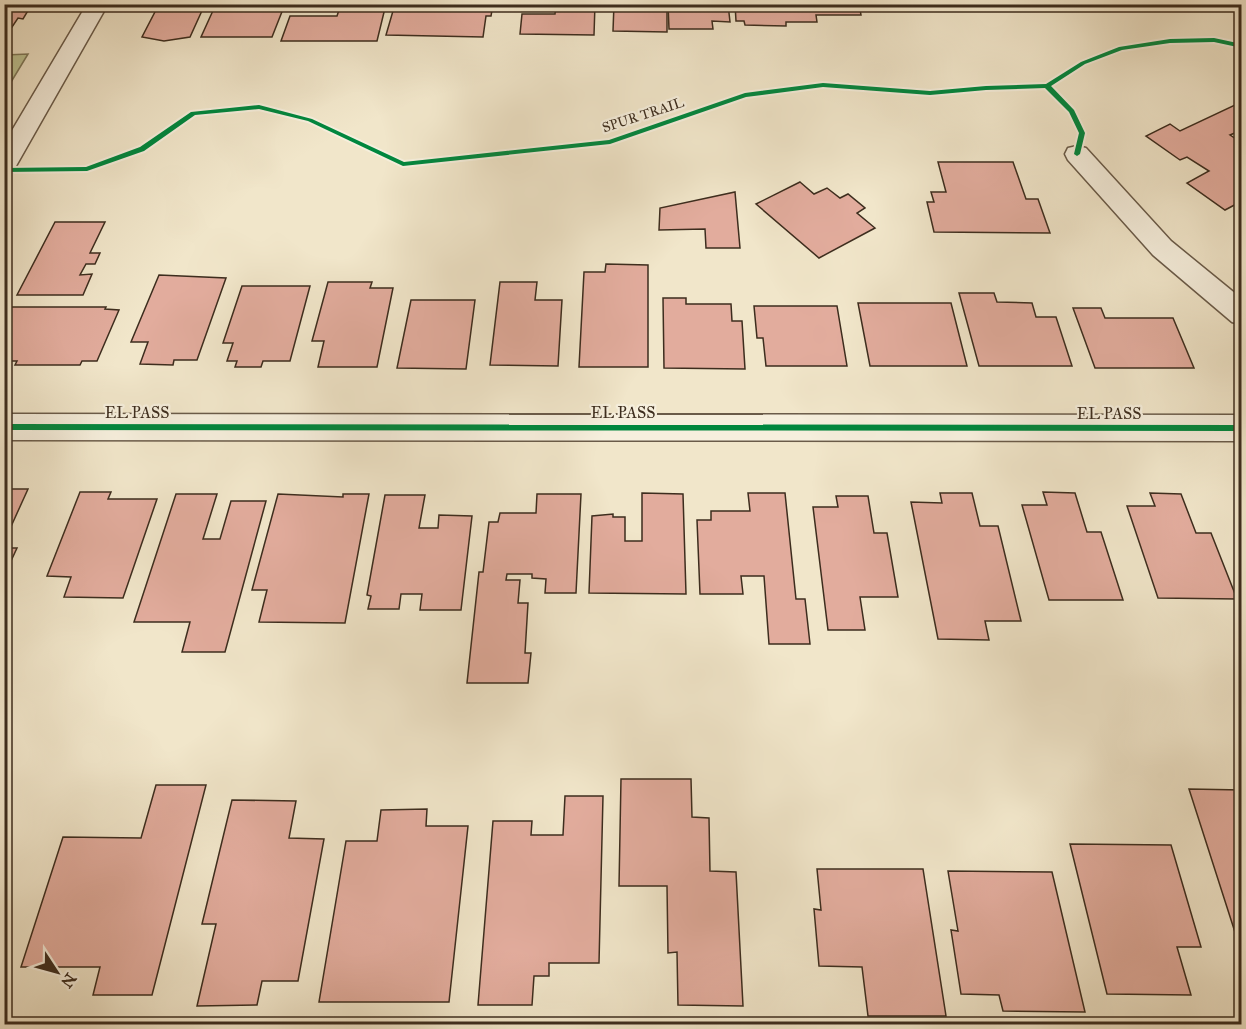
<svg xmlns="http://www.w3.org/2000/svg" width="1246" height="1029" viewBox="0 0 1246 1029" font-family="'IM FELL Great Primer',serif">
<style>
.green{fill:#bec494;stroke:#7e7859;stroke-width:1.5}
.building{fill:#e2ac9d;stroke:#3d2d1e;stroke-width:1.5}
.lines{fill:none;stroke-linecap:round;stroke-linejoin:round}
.minor-casing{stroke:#6a5b49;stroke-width:3}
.tertiary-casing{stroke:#6a5b49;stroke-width:3}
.minor{fill:#f6efdd;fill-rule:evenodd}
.tertiary{fill:#f6efdd;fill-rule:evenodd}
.cycleway-casing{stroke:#f6efdd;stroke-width:4}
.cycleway{fill:#00873e;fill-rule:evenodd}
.labels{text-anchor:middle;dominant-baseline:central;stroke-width:4.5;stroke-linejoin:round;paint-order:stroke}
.far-street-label{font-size:14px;fill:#3d2d1e;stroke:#f6efdd}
.street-label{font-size:16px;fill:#3d2d1e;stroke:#f6efdd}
</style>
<rect width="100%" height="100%" fill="#f1e6ca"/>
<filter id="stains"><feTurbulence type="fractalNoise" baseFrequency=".00333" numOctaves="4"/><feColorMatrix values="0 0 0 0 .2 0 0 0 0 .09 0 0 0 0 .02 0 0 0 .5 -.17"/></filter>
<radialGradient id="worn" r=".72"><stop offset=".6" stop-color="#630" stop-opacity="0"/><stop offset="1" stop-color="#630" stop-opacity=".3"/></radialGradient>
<path class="green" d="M28 54 5 92V55Z"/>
<g class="building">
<path d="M4 4H32L23 19 18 18 4 39Z"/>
<path d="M153 4H205L190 37 164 41 142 37 158 6H152Z"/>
<path d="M216 4H285L272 37H201Z"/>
<path d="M341 4H386L377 41H281L290 16H337Z"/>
<path d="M395 4 452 8 453 4H493L491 16H486L483 37 386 35Z"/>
<path d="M556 4H595L594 35 520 34 522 14H555Z"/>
<path d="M614 4H667V32L613 31Z"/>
<path d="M668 4H728L730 22 712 21 713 29H669Z"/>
<path d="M735 4H859L861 15H816L817 22H786V26L745 25 744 21H736Z"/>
<path d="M1237 104 1242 107V130L1230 135 1242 143V201L1225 210 1187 183 1209 171 1187 157 1180 160 1146 136 1170 124 1180 131Z"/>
<path d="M938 162H1013L1026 199H1038L1050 233 934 232 927 202H934L931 192H946Z"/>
<path d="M800 182 814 194 827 188 840 198 848 194 865 208 857 213 875 228 819 258 756 204Z"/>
<path d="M735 192 740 248H706L705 229 659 230 660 208Z"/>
<path d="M55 222H105L90 253H100L95 264H86L80 275 92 274 83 295H17Z"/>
<path d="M606 264 648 265V367H579L584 272H605Z"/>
<path d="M159 275 226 278 197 360H174L173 365 140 364 148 342H131Z"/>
<path d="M328 282H372L370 288H393L377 367H318L324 341H312Z"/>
<path d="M500 282H537L535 300H562L558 366 490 365Z"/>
<path d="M242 286H310L290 361H263L261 367H235L237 361H227L233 343H223Z"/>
<path d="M959 293H994L997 302 1032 303 1036 317H1056L1072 366H979Z"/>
<path d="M663 298H686V304H731L732 321H742L745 369 664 368Z"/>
<path d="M411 300H475L466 369 397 368Z"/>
<path d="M858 303H951L967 366H870Z"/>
<path d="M754 306H837L847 366H766L763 338H757Z"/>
<path d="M11 307H106L105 309 119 310 97 361H82L80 365H15L17 361H4V319Z"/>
<path d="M1073 308H1101L1105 318H1173L1194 368H1095Z"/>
<path d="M4 489H28L4 542Z"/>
<path d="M80 492H111L108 499H157L123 598 64 597 71 577 47 576Z"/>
<path d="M1043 492 1075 493 1087 532H1101L1123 600H1049L1022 505H1047Z"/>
<path d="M642 493 683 494 686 594 589 593 592 516 613 514V517H625V541H642Z"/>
<path d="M748 493H785L796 599H805L810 644H769L764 576H741L743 594H700L697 520H711V511H750Z"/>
<path d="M940 493H972L980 526H998L1021 621H985L989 640 938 639 911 502 942 503Z"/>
<path d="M1150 493 1181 494 1196 533H1211L1237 599 1158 598 1127 506H1155Z"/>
<path d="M176 494H217L203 539H220L231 501H266L225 652H182L190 622H134Z"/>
<path d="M278 494 343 497V494H369L345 623 259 622 267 590H252Z"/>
<path d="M537 494H581L576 593H545L546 579 532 578V574H507L506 580H520L518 603H528L525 653H531L528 683H467L479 572H483L489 522H498L500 513H536Z"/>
<path d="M385 495H425L419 528H438L439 515 472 516 461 610H420L422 594H401L399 609H368L371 596 367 595Z"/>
<path d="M836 496H868L874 533H887L898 597H860L865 630H828L813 507H838Z"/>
<path d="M4 548H17L4 576Z"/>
<path d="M621 779H691L692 817 709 818 710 871 736 872 743 1006 678 1005 677 952 668 953 667 886H619Z"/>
<path d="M156 785H206L152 995H93L100 967H21L63 837 141 838Z"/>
<path d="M1189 789 1242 790V954Z"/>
<path d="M565 796H603L599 963H549V976H534L532 1005H478L493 821H532L531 835H563Z"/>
<path d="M232 800 296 801 289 838 324 839 298 981H262L257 1005 197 1006 216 924H202Z"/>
<path d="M427 809 426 826H468L449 1002H319L346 841H377L381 810Z"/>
<path d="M1070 844 1171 845 1201 947H1177L1191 995 1107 994Z"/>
<path d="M817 869H923L946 1016H868L862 967 819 966 814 909 821 910Z"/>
<path d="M948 871 1052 872 1085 1012 1003 1011 999 995 961 994 951 930 958 931Z"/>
</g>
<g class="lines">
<defs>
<g id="minor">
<path d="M1077 146 1086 148 1171 241 1242 299V325L1232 322 1153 255 1068 160 1065 154 1068 148Z"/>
<path d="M4 414 1242 415V441L4 440Z"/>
</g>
<path id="tertiary" d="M87 4H108L16 166 13 172 4 174V144Z"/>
</defs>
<use href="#minor" class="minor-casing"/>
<use href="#tertiary" class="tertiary-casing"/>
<use href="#minor" class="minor"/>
<use href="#tertiary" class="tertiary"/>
<defs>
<g id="cycleway">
<path d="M1214 38 1242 44V48L1214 42 1170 43 1122 50 1085 64 1051 86 1074 110 1085 133 1080 154 1077 156 1074 154 1079 133 1069 112 1045 88 986 90 930 95 823 87 746 97 610 144 403 166 308 121 259 109 195 115 144 151 87 171 4 172V168L86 167 140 147 191 112 259 105 312 119 404 162 609 140 745 93 823 83 930 91 986 86 1046 84 1081 62 1119 47 1170 39Z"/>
<path d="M4 424 1242 425V431L4 430Z"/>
</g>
</defs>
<use href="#cycleway" class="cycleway-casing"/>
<use href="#cycleway" class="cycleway"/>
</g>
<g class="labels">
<g class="far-street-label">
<text transform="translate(643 115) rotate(-18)">SPUR TRAIL</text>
</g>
<g class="street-label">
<text x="137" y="412">EL PASS</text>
<text x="623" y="412">EL PASS</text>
<text x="1109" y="413">EL PASS</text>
</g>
</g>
<rect width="1246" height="1029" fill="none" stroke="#f1e6ca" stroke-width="24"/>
<rect x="6" y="6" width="1234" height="1017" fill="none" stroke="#3d2d1e" stroke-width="3"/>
<rect x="12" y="12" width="1222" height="1005" fill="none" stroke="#3d2d1e" stroke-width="1.5"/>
<g transform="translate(57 972) rotate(126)" stroke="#f6efdd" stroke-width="4.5" paint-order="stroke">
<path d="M0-4.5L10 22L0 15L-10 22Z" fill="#3d2d1e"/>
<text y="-9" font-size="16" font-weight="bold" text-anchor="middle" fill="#3d2d1e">N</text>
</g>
<rect width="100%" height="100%" filter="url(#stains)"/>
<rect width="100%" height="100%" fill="url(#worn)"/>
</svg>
